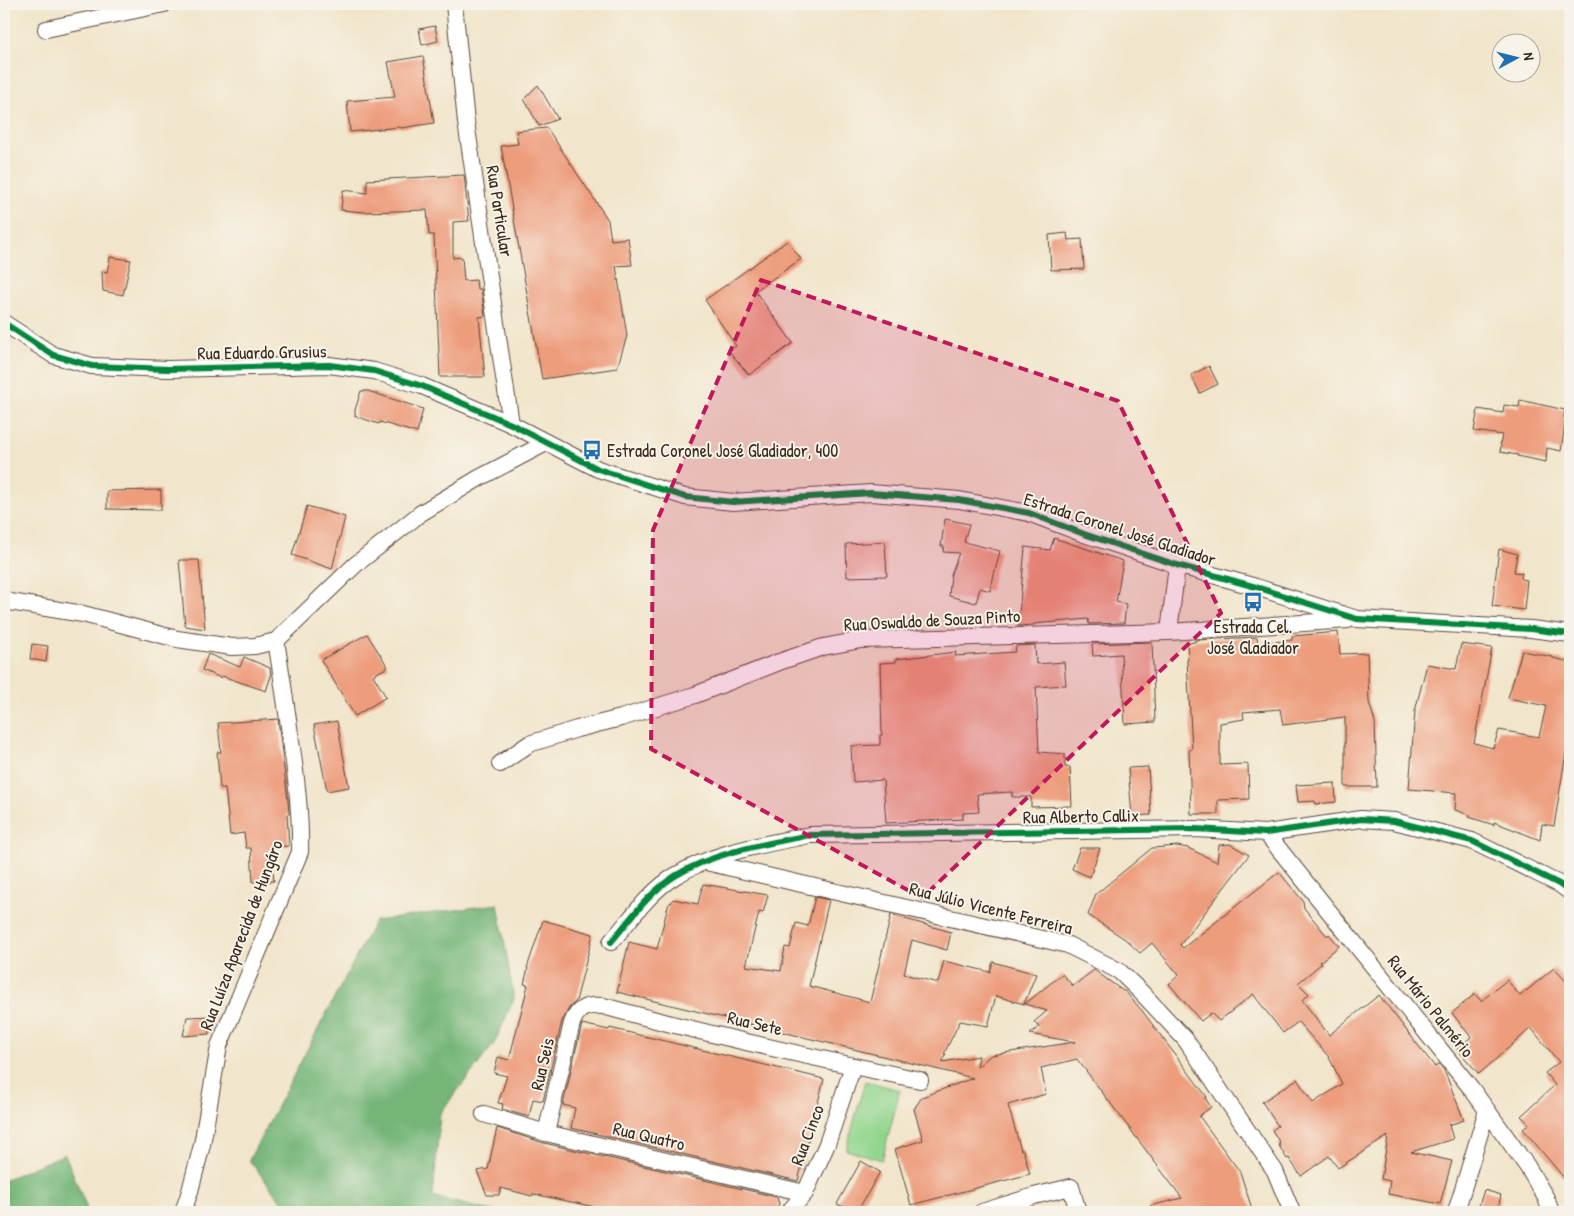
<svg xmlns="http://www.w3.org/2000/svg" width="1574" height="1216" viewBox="0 0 1574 1216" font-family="'Patrick Hand',sans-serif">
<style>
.green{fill:#91d58d;stroke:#668056}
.forest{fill:#74b678;stroke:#58704b}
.building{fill:#ed9c7b}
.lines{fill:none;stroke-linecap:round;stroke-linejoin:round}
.street-casing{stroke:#564638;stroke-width:18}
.street{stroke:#fff;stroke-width:16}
.cycleway-casing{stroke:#f7f3e8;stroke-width:9}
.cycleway{stroke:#00873e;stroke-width:6}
.marked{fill:#c2185b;fill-opacity:0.2;stroke:#c2185b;stroke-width:4;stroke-dasharray:10 6;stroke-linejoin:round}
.labels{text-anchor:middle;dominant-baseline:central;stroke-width:4;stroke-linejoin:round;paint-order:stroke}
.street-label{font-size:18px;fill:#3b2a1e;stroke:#f7f3e8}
.poi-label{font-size:18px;fill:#3b2a1e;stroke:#f7f3e8;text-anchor:start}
</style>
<rect width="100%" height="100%" fill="#f7f3e8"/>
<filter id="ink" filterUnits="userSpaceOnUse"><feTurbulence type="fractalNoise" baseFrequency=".02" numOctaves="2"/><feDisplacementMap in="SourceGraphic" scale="10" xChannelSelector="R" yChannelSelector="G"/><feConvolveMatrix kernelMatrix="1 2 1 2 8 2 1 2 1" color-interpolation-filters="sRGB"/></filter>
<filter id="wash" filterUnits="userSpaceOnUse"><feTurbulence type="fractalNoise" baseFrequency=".0096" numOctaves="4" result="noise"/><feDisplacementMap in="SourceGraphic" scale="20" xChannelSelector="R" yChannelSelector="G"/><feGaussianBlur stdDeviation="1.12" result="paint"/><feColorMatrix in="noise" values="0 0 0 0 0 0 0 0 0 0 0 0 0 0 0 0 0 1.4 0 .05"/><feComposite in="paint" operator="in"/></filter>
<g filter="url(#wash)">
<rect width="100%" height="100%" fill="#f1e5cb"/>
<path class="green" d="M865 1081 900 1090 882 1160 846 1150Z"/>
<g class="forest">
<path d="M498 904 514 999 494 1044 440 1113 433 1197 495 1212H290L249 1160 375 921Z"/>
<path d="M65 1154 86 1206 87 1212H4V1180Z"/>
</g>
<g id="blocks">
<g class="building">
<path d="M435 26 438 41 422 45 419 29Z"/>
<path d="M423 56 434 123 401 128 400 127 350 132 347 101 395 97 388 62Z"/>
<path d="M538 85 558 119 539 126 524 99Z"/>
<path d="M547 128 608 220 611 240 628 238 632 265 616 266 627 336 617 368 542 379 501 146 518 144 516 131Z"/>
<path d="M464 175 469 221 453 222V258L462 257 464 281 476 280 477 289H481L485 316 479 317 485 377H440L434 235H429L427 210 364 212 341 210 343 190 367 193V180Z"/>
<path d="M1067 233 1068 240 1082 239 1084 269 1051 270 1049 235Z"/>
<path d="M787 241 801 259 755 291 793 343 749 375 729 351 736 346 705 300Z"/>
<path d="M110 257 131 260 123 295 103 291 102 271 107 272Z"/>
<path d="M1209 366 1218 384 1200 393 1191 375Z"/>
<path d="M361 391H368L423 409 417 433 380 422 379 424 355 416V410Z"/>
<path d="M1520 400 1565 410 1564 418H1566L1561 451 1547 448 1546 462 1517 456 1518 455 1500 452 1501 445 1500 444 1502 435 1474 431 1478 409 1503 413 1504 405 1519 407Z"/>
<path d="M161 490V510L107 509V491Z"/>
<path d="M307 506 345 517 332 569 292 555Z"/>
<path d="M945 519 969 524 964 542 1000 551 990 591 980 588 976 603 949 596 951 574 959 553 943 552 944 546H941Z"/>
<path d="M1054 538 1123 561 1116 602 1126 604 1124 623 1089 624 1088 619 1034 624V625L1018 626 1025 547 1050 550Z"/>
<path d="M885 542 887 576 847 577 846 544Z"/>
<path d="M1499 549 1517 554 1514 572 1522 573 1521 579 1527 580 1524 610 1492 606Z"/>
<path d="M179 560H199L205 629 185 626Z"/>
<path d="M1338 632 1340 654 1367 653 1369 702 1375 722 1377 787H1345V717L1283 725 1280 709 1243 712 1244 719 1220 723V765L1248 764 1249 799 1218 800V814H1191L1189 750 1192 749 1187 660H1188L1187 643 1195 642V640L1257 637 1258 644 1292 640V636Z"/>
<path d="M367 634 388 667 373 675 386 697 355 716 321 660Z"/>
<path d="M1152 642 1155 722 1125 724 1121 654 1093 656 1092 644Z"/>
<path d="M32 644 48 646 46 662 30 659Z"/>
<path d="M1461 644 1492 648 1474 743 1493 748 1499 730 1539 737 1546 706 1508 698 1522 651 1553 657V658L1570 662V742L1568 741 1554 826 1542 824 1540 840 1494 822V825L1469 817 1470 815 1455 810 1456 793 1409 789 1415 711 1427 664 1456 669Z"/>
<path d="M1035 645 1036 664 1064 662 1066 685 1036 687 1039 752 1065 754V767H1070L1072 806 1031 807V797H1012V792L977 794 979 812 963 813V819L886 823 883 780 853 782 851 746 880 745V735H882L880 663 896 662V659L956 652 955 656 1015 652 1016 646Z"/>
<path d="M208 654 240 667 244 657 270 668 271 676 266 691 222 676 221 678 202 670Z"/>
<path d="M278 719 288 801 289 814H287L289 846 270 847 274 881 253 882 251 848H246L244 833 230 835 225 788H220L217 752H221L218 723Z"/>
<path d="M337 721 349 787 327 791 314 725Z"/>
<path d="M1148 767 1151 815 1132 816 1128 768Z"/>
<path d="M1335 783 1336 802 1315 804V801L1298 802 1296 785Z"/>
<path d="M1230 844 1249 855 1180 945 1183 948 1279 872 1303 901 1304 908 1327 936 1329 934 1339 946 1320 962 1322 963 1298 983 1309 994 1302 1000 1329 1035 1379 995 1435 1067 1439 1064 1444 1070 1464 1120 1449 1125 1453 1139 1411 1152 1452 1161 1440 1204 1388 1194 1390 1181 1381 1179 1388 1136 1338 1168 1329 1156 1301 1176 1289 1158 1287 1159 1278 1144 1280 1143 1272 1130 1278 1126 1262 1102 1297 1079 1313 1103 1342 1084 1329 1057 1298 1022 1283 1033 1253 994 1219 1021 1211 1013 1201 1021 1169 984 1179 975 1152 943 1140 953 1125 939 1088 915 1096 894 1152 848 1178 846 1188 848 1217 862 1219 845Z"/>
<path d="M1080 848H1100L1090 877 1072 869Z"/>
<path d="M703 884 768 895 763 913 759 912 746 966 781 971 785 947 790 948 796 923 808 926 815 897 829 900 809 986 870 1002 891 915 951 932 947 950 912 940 904 974 938 983 944 961 990 972 993 962 1036 974 1024 1004 996 996 988 1026 960 1021 944 1054H946L942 1062 979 1056 977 1067 991 1055 1075 1042 1030 1034 1039 1027 1034 1022 1047 1011 1025 1004 1062 974 1073 986 1094 970 1123 991H1125L1143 1012 1207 1097 1205 1098 1211 1107 1199 1116 1240 1172 1253 1212H1150V1206L1182 1198 1077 1059 1041 1068 1046 1094 1008 1105 1021 1150H1023L1030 1174 911 1205 895 1149 923 1140 914 1109 922 1097 973 1078 617 992 629 942 657 949 668 906 673 899 698 904Z"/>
<path d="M543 920 593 934 576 1001 569 1008 562 1021 543 1101 533 1099 529 1117 502 1109 503 1104 498 1103 507 1076 494 1073 498 1057 509 1060 528 985 524 984 528 968H527Z"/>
<path d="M1554 968 1570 986V1185L1523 1129 1529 1124 1521 1116 1555 1085 1545 1073 1559 1062 1531 1028 1479 1074 1457 1049 1471 1037 1452 1013 1475 994 1481 1001 1507 980 1520 996Z"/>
<path d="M216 1016 209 1034 183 1036 187 1017Z"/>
<path d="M582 1024 609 1030 610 1028 824 1079 798 1181 571 1128 575 1108 563 1105Z"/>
<path d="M497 1128 544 1143 777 1197 779 1204 774 1212H619L533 1194 532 1196 501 1188 499 1195H487L477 1171 488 1169Z"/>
<path d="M861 1161 880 1172 857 1212H854L837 1204Z"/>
<path d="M1484 1190 1501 1195 1497 1212H1477Z"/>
</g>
</g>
</g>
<g filter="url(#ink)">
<use href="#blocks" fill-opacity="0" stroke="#564638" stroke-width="1"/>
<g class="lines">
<defs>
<g id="street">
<path d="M454 4 466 122 511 424"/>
<path d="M46 29 164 4"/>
<path d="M4 323 53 355 92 366 168 369 329 365 374 371 422 386 511 424 598 469 685 497 733 502 871 493 959 500 1029 513 1084 534 1177 565 1256 587 1357 619 1531 629 1570 634"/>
<path d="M4 601 83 614 177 639 232 647 255 646 276 641 355 565 421 513 479 478 546 443"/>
<path d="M1169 632 1177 565"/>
<path d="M500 764 529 744 577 729 621 718 695 695 779 662 823 647 861 640 1169 632 1348 620"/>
<path d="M1266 833 1471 1088 1527 1166 1546 1198 1551 1212"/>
<path d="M706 862 1068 945 1119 971 1141 992 1185 1039 1275 1171 1292 1212"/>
<path d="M611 942C630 920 649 892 675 876 714 852 766 844 810 835L1195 829 1266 833 1361 819 1394 821 1472 841 1559 884 1570 892"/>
<path d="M484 1114 546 1133 805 1193"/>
<path d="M546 1133 572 1023C578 1007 587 1005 603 1006 708 1035 814 1058 920 1080"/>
<path d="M183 1212 190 1191 202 1145 219 1046 300 852C301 817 297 783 292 748 287 712 282 676 276 641"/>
<path d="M789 1212 805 1193 827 1144 853 1066"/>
<path d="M982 1212 1034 1196 1071 1187 1078 1212"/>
<path d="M1456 1212 1487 1110"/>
</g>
</defs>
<use href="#street" class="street-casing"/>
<use href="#street" class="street"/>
<defs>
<g id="cycleway">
<path d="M4 323 53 355 92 366 168 369 329 365 374 371 422 386 511 424 598 469 685 497 733 502 871 493 959 500 1029 513 1084 534 1177 565 1256 587 1357 619 1531 629 1570 634"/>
<path d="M611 942C630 920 649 892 675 876 714 852 766 844 810 835L1195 829 1266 833 1361 819 1394 821 1472 841 1559 884 1570 892"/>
</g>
</defs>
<use href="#cycleway" class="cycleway-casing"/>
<use href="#cycleway" class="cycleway"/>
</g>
</g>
<path class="marked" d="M761 280 1118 401 1221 613 922 898 651 749 653 530Z"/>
<defs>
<symbol id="bus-bare" viewBox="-9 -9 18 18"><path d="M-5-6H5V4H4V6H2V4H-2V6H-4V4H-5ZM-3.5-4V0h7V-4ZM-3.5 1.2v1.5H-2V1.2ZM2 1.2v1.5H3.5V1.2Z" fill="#1f6fb2" stroke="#f7f3e8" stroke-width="2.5" paint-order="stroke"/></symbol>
</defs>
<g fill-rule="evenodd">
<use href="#bus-bare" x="578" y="436" width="28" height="28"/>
<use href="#bus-bare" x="1239" y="588" width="28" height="28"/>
</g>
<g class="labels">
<g class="street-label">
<text transform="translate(500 211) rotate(81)">Rua Particular</text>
<text transform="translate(262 352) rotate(-1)">Rua Eduardo Grusius</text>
<text transform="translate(1120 529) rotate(18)">Estrada Coronel José Gladiador</text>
<text transform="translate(932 620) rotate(-3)">Rua Oswaldo de Souza Pinto</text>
<text transform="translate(1081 816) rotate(-1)">Rua Alberto Callix</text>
<text transform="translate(991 908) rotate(14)">Rua Júlio Vicente Ferreira</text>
<text transform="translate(241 935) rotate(-69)">Rua Luíza Aparecida de Hungáro</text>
<text transform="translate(1431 1006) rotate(51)">Rua Mário Palmério</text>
<text transform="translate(755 1023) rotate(13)">Rua Sete</text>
<text transform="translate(542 1064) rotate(-77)">Rua Seis</text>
<text transform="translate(807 1135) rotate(-69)">Rua Cinco</text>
<text transform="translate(649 1136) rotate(13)">Rua Quatro</text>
</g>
<g class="poi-label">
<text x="607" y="450">Estrada Coronel José Gladiador, 400</text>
<text x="1253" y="626" text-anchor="middle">Estrada Cel.<tspan x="1253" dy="21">José Gladiador</tspan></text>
</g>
</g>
<rect width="1574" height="1216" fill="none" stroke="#f7f3e8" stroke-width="20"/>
<g transform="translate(1516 58) rotate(83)"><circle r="24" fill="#f7f3e8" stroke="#aca397"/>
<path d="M0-4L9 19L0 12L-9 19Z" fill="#1f6fb2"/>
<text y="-8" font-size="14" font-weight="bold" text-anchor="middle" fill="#3b2a1e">N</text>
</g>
</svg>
